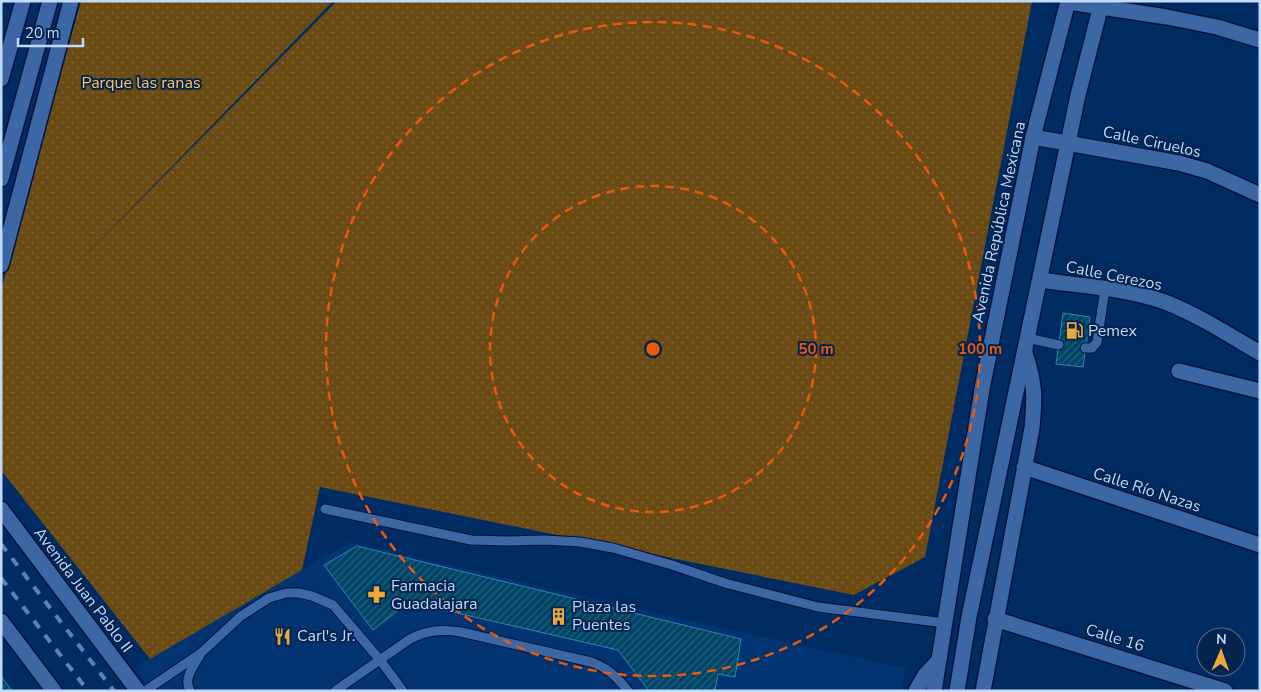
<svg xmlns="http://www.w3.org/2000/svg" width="1261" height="692" viewBox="0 0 1261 692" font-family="'Nunito Sans',sans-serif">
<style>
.built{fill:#043371}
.grass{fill:url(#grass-dots)}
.building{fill:url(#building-hatch);stroke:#3085b4}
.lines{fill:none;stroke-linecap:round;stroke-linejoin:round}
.lane-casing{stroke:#00133d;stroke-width:11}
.street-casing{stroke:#00133d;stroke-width:18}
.secondary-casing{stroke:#00133d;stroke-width:18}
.lane{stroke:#3c67a4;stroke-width:9}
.street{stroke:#3c67a4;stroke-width:15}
.secondary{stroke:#3c67a4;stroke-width:15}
.rail{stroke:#6183af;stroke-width:4;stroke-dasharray:9 9;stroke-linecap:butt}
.ring{fill:none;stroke:#e8590c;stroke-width:2.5;stroke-dasharray:9 6}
.labels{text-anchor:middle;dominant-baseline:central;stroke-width:4;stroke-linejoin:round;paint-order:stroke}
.park-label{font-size:16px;fill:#ffc362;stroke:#04234d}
.street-label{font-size:16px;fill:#c2dafc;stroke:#04234d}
.poi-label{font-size:16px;fill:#c2dafc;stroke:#04234d;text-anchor:start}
.centre{fill:#e8590c;stroke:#04234d;stroke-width:2.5}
.ring-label{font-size:15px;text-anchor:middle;font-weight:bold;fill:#e8590c;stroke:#04234d;stroke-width:4;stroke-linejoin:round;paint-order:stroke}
</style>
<defs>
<pattern id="grass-dots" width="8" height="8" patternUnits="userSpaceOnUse" patternTransform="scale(1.25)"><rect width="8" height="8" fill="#6a4b14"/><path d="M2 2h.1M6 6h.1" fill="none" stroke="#7e6437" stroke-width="1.8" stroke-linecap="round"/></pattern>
<pattern id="building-hatch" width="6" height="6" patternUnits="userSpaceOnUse" patternTransform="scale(1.25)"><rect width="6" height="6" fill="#004465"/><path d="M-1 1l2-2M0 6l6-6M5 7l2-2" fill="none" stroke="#245e7c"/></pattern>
</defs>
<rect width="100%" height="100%" fill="#012c63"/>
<path class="built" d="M350 542 735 631 906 668 902 691H152L134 668Z"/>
<path class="grass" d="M81 1H333L76 265 337 1H1032L925 557 854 595 320 487 302 570 150 659 1 470V290Z"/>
<g class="building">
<path d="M1063 313 1090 317 1083 367 1056 364Z"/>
<path d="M357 546 741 639 735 677 718 674 715 691H649L618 650 409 602 373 630 324 565Z"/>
<path d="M1 676 12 691H1Z"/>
</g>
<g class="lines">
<defs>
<g id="lane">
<path d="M1027 338 1059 345"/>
<path d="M1085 348H1092L1097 342 1105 289"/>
<path d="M325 509 471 540 508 541 544 540 580 542 613 548 672 565 725 583 818 607 945 623"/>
<path d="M145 691 201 653 241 616 269 598 286 593H299L312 596 333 605 380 660 403 691"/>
<path d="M190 691C183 678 194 666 200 655"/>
<path d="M335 691 410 639C427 630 442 629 461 632L591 662C608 668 617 677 628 691"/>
</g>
<g id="street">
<path d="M1068 2 1167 17 1217 27 1260 40"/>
<path d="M1033 137 1179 163 1207 171 1260 195"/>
<path d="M1 265 71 1"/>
<path d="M1040 280C1081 286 1126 288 1165 302 1198 315 1229 335 1260 353"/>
<path d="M1179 371 1260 391"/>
<path d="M1024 467 1260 545"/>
</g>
<g id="secondary">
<path d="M1 79 23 1"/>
<path d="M1 179 50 1"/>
<path d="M1 509 138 691"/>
<path d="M995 619 1225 691"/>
<path d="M1 621 54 691"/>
<path d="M916 691 925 675 939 660"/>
<path d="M934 691 982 389 1033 137 1068 1"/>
<path d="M957 691 969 617 1078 95 1102 1"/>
<path d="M983 691 1032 428C1035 397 1035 383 1025 353"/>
</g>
</defs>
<use href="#lane" class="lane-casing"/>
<use href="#street" class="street-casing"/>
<use href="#secondary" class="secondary-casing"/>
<use href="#lane" class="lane"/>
<use href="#street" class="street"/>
<use href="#secondary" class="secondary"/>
<g class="rail">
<path d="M1 544 114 691"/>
<path d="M1 578 88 691"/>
</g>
</g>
<g class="ring">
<circle cx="653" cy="349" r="163"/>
<circle cx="653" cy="349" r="327"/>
</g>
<defs>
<symbol id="fuel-bare" viewBox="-9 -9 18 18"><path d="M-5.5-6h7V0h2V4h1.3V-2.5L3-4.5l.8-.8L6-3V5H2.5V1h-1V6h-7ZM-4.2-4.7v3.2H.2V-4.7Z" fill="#eaaa39" stroke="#04234d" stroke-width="2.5" paint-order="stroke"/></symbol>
<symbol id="pharmacy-bare" viewBox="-9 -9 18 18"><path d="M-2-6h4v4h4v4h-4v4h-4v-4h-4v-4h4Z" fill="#eaaa39" stroke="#04234d" stroke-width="2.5" paint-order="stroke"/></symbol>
<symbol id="building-bare" viewBox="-9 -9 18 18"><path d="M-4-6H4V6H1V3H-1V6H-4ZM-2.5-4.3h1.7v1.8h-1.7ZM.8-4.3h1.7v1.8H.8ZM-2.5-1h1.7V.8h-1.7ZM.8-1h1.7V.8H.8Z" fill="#eaaa39" stroke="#04234d" stroke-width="2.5" paint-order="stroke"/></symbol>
<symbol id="restaurant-bare" viewBox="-9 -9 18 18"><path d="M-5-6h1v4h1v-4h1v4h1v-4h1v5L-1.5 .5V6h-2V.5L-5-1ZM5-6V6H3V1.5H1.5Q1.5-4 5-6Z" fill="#eaaa39" stroke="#04234d" stroke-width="2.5" paint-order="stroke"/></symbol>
</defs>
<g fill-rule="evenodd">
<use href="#fuel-bare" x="1062" y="318" width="25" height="25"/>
<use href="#pharmacy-bare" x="364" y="582" width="25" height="25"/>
<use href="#building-bare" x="546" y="604" width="25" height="25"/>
<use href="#restaurant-bare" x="270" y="624" width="25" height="25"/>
</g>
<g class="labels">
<g class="park-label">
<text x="141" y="83">Parque las ranas</text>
</g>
<g class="street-label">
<text transform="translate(1152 142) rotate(12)">Calle Ciruelos</text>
<text transform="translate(999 222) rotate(-78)">Avenida República Mexicana</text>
<text transform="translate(1114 276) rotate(11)">Calle Cerezos</text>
<text transform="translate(1147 490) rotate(18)">Calle Río Nazas</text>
<text transform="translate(83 590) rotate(53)">Avenida Juan Pablo II</text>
<text transform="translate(1115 638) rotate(17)">Calle 16</text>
</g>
<g class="poi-label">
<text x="1088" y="331">Pemex</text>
<text x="391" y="586">Farmacia<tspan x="391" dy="18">Guadalajara</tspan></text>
<text x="572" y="607">Plaza las<tspan x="572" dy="18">Puentes</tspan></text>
<text x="297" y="636">Carl's Jr.</text>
</g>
</g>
<circle cx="653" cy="349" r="8" class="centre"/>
<g class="ring-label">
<text x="816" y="354">50 m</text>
<text x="980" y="354">100 m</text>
</g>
<rect width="1261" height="692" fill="none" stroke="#c2dafc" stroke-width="5"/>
<g transform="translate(1221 652) rotate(2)"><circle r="24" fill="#04234d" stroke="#506c93"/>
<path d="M0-4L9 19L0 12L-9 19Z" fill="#eaaa39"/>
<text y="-8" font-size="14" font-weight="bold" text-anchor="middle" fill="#c2dafc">N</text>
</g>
<path d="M18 38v8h65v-8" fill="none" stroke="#c2dafc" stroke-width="2.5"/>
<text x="25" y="38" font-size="15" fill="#c2dafc" stroke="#04234d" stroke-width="4" paint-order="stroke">20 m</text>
</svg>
